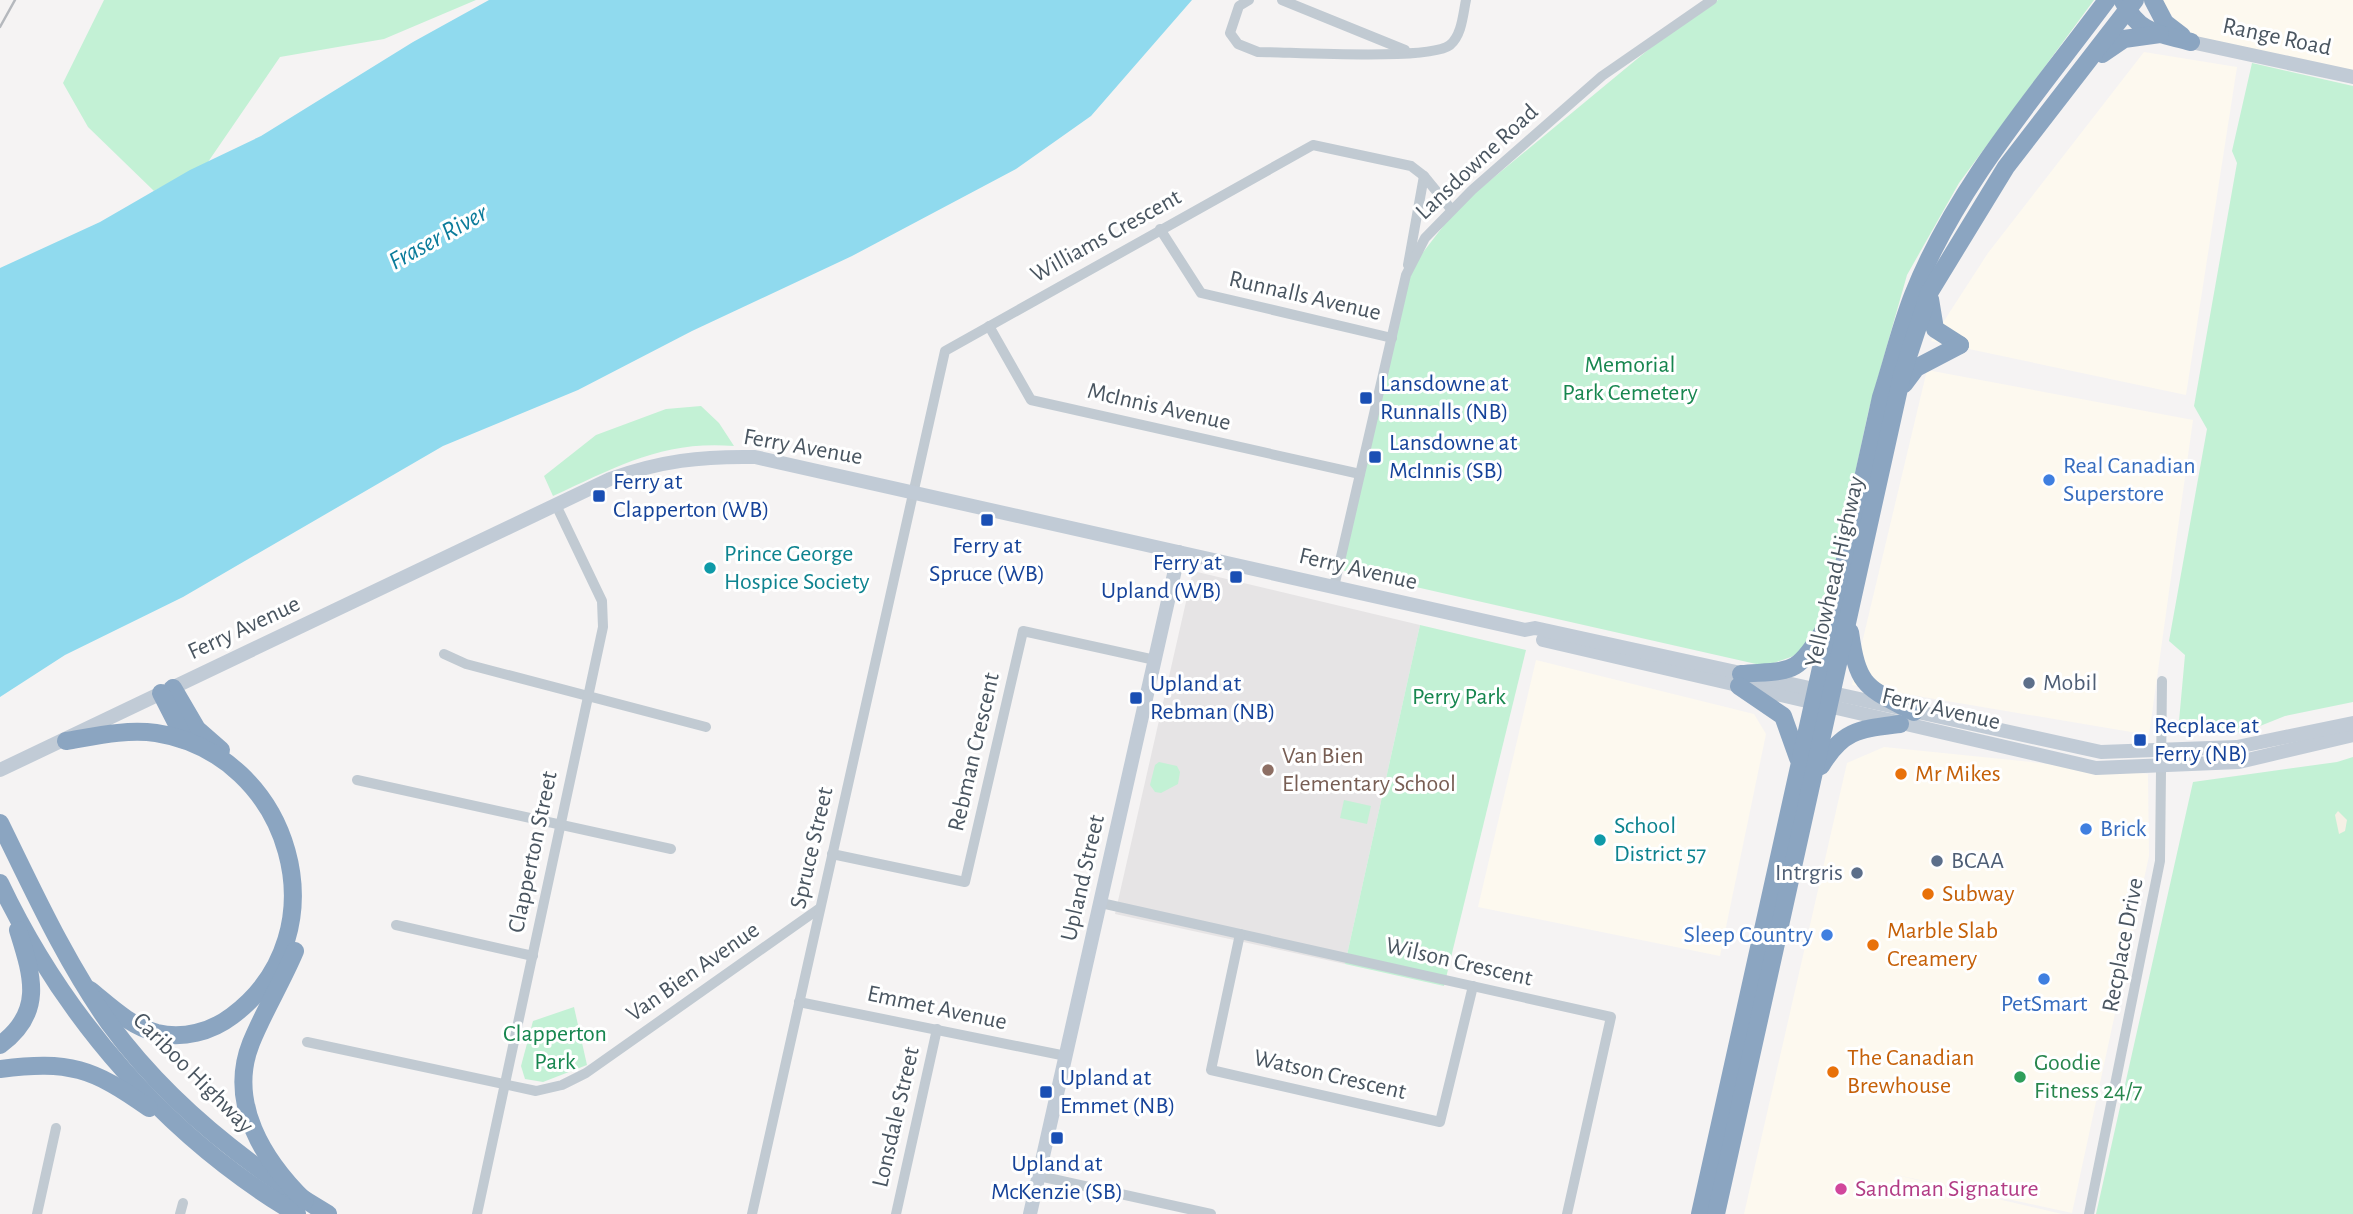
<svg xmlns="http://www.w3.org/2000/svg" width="2353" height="1214" viewBox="0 0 2353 1214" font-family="'Alegreya Sans',sans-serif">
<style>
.commercial{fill:#fdf9ef}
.education{fill:#e6e4e5}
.green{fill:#c3f1d5}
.sand{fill:#f5f0e5}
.water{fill:#90daee}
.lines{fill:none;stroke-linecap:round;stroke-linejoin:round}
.street{stroke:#c1cad2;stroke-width:10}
.secondary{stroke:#c1cbd6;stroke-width:14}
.highway{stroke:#8ba5c1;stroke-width:18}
.rail{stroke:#b5b8bd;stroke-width:2.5}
.transit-dot{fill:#1a4fb4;stroke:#fff;stroke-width:2.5}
.shop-dot{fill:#3f7fe0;stroke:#fff;stroke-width:2.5}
.culture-dot{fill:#0f9aa8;stroke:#fff;stroke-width:2.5}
.service-dot{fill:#5c6f8a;stroke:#fff;stroke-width:2.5}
.education-dot{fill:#8d6e63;stroke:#fff;stroke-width:2.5}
.food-dot{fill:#e8710a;stroke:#fff;stroke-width:2.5}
.leisure-dot{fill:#2e9e5b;stroke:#fff;stroke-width:2.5}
.hotel-dot{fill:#d1479c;stroke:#fff;stroke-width:2.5}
.labels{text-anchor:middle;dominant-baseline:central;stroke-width:6;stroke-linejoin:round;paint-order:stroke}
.street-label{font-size:24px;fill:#4a5661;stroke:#fff}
.park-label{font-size:24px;fill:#17864f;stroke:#fff}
.transit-label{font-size:24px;fill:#164399;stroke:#fff;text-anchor:start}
.shop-label{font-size:24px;fill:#366cbe;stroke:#fff;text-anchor:start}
.culture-label{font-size:24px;fill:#0d838f;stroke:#fff;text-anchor:start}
.service-label{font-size:24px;fill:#4e5e75;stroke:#fff;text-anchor:start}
.education-label{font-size:24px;fill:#785e54;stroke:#fff;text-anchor:start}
.food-label{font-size:24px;fill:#c56008;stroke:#fff;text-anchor:start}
.leisure-label{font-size:24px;fill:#27864d;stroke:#fff;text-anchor:start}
.hotel-label{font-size:24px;fill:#b23c85;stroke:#fff;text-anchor:start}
.water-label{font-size:26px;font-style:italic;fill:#0c7c9b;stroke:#fff}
</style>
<rect width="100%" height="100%" fill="#f5f3f3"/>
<g class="commercial">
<path d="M2160 0H2353V72L2186 34Z"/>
<path d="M2144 52 2237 67 2186 395 1931 341 1988 253Z"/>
<path d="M1927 370 2193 420 2149 735 1852 685Z"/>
<path d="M1536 660 1754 714 1766 734 1720 956 1478 907Z"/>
<path d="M1884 747 2148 774 2149 856 2072 1213 1883 1172 2062 1214H1744L1847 763Z"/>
</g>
<path class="education" d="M1193 571 1420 625 1345 964 1115 914Z"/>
<g class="green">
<path d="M104 0H476L384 39 280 57 208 162 154 191 88 127 63 83Z"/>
<path d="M1718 0H2094L1959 183 1907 275 1869 409 1824 616 1807 648 1791 657 1765 666 1341 570 1404 277 1458 207 1666 35Z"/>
<path d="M2252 63 2353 86V702L2285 716 2245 732 2188 733 2179 721 2185 655 2169 641 2207 429 2194 406 2237 163 2232 151Z"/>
<path d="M701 406 719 423 734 446C663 440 616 467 553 496L544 476 596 435 666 409Z"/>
<path d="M1420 625 1526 650 1444 986 1345 964Z"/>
<path d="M2353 757V1214H2096L2193 782 2337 762Z"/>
<path d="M1159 762 1177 766 1180 772 1178 784 1161 793 1155 792 1150 785 1155 765Z"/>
<path d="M1344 800 1371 806 1367 824 1340 818Z"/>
<path d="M574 1007 587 1065 543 1082 525 1079 521 1066 533 1021Z"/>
</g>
<path class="sand" d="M2338 811 2347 820 2345 831 2339 834 2335 815Z"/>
<path class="water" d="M489 0H1192L1091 116 1016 169 852 256 692 331 578 390 443 446 183 597 65 655 0 697V268L100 222 190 170 261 136 413 42Z"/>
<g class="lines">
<g class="street">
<path d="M1249 0 1239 6 1230 33 1238 44 1258 52C1291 52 1430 61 1450 45 1462 35 1463 14 1466 0"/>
<path d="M1282 0 1405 50"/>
<path d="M1160 229 1201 293 1392 338"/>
<path d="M1408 265 1424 176"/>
<path d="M989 326 1031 400 1360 474"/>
<path d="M1334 587 1406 275 1425 238 1472 190 1602 76 1712 0"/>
<path d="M444 654 466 664 706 727"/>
<path d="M357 780 671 849"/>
<path d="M832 854 965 882 1023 631 1155 660"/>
<path d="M1101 903 1611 1017 1567 1214"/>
<path d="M396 925 533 956"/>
<path d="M1240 934 1211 1070 1440 1122 1473 986"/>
<path d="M799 1002 1066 1056"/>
<path d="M307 1042 536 1091 562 1085 586 1073 820 908"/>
<path d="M1039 1176 1211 1214"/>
<path d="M37 1214 56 1128"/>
<path d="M180 1214 183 1203"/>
<path d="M477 1214 603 627 602 601 556 505"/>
<path d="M752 1214 945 351 1313 145 1411 166 1424 176 1451 209"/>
<path d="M896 1214 937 1029"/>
<path d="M2089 1214 2160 861 2162 681"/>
</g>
<g class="secondary">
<path d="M2191 42 2353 77"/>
<path d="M1543 640 2096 768 2239 762 2353 735"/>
<path d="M0 770 610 479C660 461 701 456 755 457L1525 630 1535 628 2101 752 2237 747 2353 723"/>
<path d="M1030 1214 1179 552"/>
</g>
<g class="highway">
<path d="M2153 0 2165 23 2182 36"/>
<path d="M2123 1C2139 34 2158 33 2191 42"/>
<path d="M2102 54 2124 39 2160 34"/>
<path d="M1930 299 1935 329 1960 345"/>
<path d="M1904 384 1916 368 1960 345"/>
<path d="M1850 632C1858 688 1866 687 1914 712"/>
<path d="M1741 674C1792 670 1796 676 1824 630"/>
<path d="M1739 686 1783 716 1798 758"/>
<path d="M173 688 197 729 221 750"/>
<path d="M161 693 185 740"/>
<path d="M66 741C96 736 126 729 156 733 291 754 344 933 232 1016 211 1032 183 1039 157 1033 130 1026 111 1007 90 990"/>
<path d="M1821 766C1843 729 1861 729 1900 724"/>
<path d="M0 823C33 890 65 961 109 1023 166 1101 245 1164 328 1214"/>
<path d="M0 883C64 1018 168 1138 297 1214"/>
<path d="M295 951C282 982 264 1011 251 1043 227 1103 264 1161 305 1201"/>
<path d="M0 1045C45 1012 32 975 18 930"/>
<path d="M0 1069C69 1060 93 1068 149 1108"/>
<path d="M1700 1214 1881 397C1892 363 1900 328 1913 295 1956 186 2038 93 2107 0"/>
<path d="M1716 1214 1902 375 1929 293 2006 167 2135 0"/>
</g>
<path class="rail" d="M0 27 15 0"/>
</g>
<g class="transit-dot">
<rect x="1359" y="391" width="14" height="14" rx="3.5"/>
<rect x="1368" y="450" width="14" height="14" rx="3.5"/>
<rect x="592" y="489" width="14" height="14" rx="3.5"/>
<rect x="980" y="513" width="14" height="14" rx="3.5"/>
<rect x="1229" y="570" width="14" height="14" rx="3.5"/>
<rect x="1129" y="691" width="14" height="14" rx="3.5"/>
<rect x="2133" y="733" width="14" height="14" rx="3.5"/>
<rect x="1039" y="1085" width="14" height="14" rx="3.5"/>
<rect x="1050" y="1131" width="14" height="14" rx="3.5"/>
</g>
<g class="shop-dot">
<circle cx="2049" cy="480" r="7"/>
<circle cx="2086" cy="829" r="7"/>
<circle cx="1827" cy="935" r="7"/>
<circle cx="2044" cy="979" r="7"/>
</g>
<g class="culture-dot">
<circle cx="710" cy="568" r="7"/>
<circle cx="1600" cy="840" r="7"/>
</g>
<g class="service-dot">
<circle cx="2029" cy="683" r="7"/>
<circle cx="1937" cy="861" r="7"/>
<circle cx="1857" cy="873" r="7"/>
</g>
<circle class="education-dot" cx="1268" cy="770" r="7"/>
<g class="food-dot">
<circle cx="1901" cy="774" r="7"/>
<circle cx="1928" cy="894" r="7"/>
<circle cx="1873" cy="945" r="7"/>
<circle cx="1833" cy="1072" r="7"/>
</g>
<circle class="leisure-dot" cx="2020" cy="1077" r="7"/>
<circle class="hotel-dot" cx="1841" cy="1189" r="7"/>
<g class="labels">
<g class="street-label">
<text transform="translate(2277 37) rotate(12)">Range Road</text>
<text transform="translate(1477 162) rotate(-43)">Lansdowne Road</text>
<text transform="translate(1106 236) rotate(-29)">Williams Crescent</text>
<text transform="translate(1305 296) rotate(13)">Runnalls Avenue</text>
<text transform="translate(1159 407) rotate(13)">McInnis Avenue</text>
<text transform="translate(803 447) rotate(10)">Ferry Avenue</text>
<text transform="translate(1358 569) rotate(13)">Ferry Avenue</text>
<text transform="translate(1835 572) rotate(-77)">Yellowhead Highway</text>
<text transform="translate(244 628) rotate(-25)">Ferry Avenue</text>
<text transform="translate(1941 709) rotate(13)">Ferry Avenue</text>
<text transform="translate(974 752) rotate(-77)">Rebman Crescent</text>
<text transform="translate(812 848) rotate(-77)">Spruce Street</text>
<text transform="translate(533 852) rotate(-78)">Clapperton Street</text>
<text transform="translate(1083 878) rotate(-77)">Upland Street</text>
<text transform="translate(2123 945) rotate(-79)">Recplace Drive</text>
<text transform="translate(1459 962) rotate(13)">Wilson Crescent</text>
<text transform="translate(693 972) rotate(-35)">Van Bien Avenue</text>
<text transform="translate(937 1008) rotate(12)">Emmet Avenue</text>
<text transform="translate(193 1073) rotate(45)">Cariboo Highway</text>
<text transform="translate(1330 1075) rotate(13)">Watson Crescent</text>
<text transform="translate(896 1117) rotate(-77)">Lonsdale Street</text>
</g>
<g class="park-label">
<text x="1630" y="365">Memorial<tspan x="1630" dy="28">Park Cemetery</tspan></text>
<text x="1459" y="697">Perry Park</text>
<text x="555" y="1034">Clapperton<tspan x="555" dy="28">Park</tspan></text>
</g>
<g class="transit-label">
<text x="1380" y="384">Lansdowne at<tspan x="1380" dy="28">Runnalls (NB)</tspan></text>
<text x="1389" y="443">Lansdowne at<tspan x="1389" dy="28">McInnis (SB)</tspan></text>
<text x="613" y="482">Ferry at<tspan x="613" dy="28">Clapperton (WB)</tspan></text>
<text x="987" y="546" text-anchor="middle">Ferry at<tspan x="987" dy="28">Spruce (WB)</tspan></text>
<text x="1222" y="563" text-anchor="end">Ferry at<tspan x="1222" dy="28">Upland (WB)</tspan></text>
<text x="1150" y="684">Upland at<tspan x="1150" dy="28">Rebman (NB)</tspan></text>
<text x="2154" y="726">Recplace at<tspan x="2154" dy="28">Ferry (NB)</tspan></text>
<text x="1060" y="1078">Upland at<tspan x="1060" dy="28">Emmet (NB)</tspan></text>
<text x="1057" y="1164" text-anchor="middle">Upland at<tspan x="1057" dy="28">McKenzie (SB)</tspan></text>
</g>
<g class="shop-label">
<text x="2063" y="466">Real Canadian<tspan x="2063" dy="28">Superstore</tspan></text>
<text x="2100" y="829">Brick</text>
<text x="1813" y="935" text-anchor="end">Sleep Country</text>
<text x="2044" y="1004" text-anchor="middle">PetSmart</text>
</g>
<g class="culture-label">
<text x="724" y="554">Prince George<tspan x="724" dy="28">Hospice Society</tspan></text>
<text x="1614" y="826">School<tspan x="1614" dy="28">District 57</tspan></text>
</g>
<g class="service-label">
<text x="2043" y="683">Mobil</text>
<text x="1951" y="861">BCAA</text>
<text x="1843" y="873" text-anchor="end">Intrgris</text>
</g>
<g class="education-label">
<text x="1282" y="756">Van Bien<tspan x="1282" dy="28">Elementary School</tspan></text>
</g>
<g class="food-label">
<text x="1915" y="774">Mr Mikes</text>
<text x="1942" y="894">Subway</text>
<text x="1887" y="931">Marble Slab<tspan x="1887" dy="28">Creamery</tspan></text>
<text x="1847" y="1058">The Canadian<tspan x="1847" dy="28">Brewhouse</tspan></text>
</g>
<g class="leisure-label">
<text x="2034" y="1063">Goodie<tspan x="2034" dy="28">Fitness 24/7</tspan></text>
</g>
<g class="hotel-label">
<text x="1855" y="1189">Sandman Signature</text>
</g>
<g class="water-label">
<text transform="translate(438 237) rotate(-29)">Fraser River</text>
</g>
</g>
</svg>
